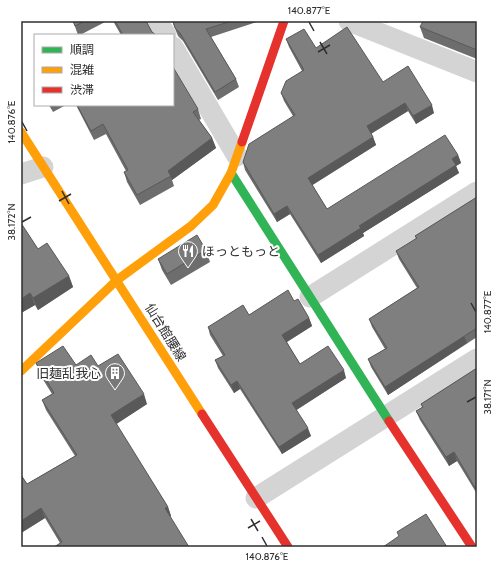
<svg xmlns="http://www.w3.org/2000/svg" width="498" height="568" viewBox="0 0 498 568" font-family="Cabin,'Noto Sans JP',sans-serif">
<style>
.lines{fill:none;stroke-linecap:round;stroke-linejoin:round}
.street{stroke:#d4d4d4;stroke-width:21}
.fast{stroke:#30b455;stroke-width:9}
.slow{stroke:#ff9f0a;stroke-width:9}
.jam{stroke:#e5322d;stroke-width:9}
.wall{fill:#6d6d6d}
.shaded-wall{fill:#595959}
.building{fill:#7f7f7f;stroke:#595959}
.ticks{fill:none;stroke:#2f2f2f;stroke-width:1.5}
.labels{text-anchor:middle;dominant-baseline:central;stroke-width:4;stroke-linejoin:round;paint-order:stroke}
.poi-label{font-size:13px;fill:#2f2f2f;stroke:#fff;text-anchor:start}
.street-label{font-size:13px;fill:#2f2f2f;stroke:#fff}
.neatline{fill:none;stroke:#2f2f2f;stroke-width:1.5}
.ticks-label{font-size:10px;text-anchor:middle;fill:#2f2f2f}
</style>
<rect width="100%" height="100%" fill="#fff"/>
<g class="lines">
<g class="street">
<path d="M157 21 166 35"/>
<path d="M349 21 477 72"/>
<path d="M173 47 237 156"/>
<path d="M21 174 43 167"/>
<path d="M310 297 477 192"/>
<path d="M256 498 477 359"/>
</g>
<path class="fast" d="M231 173 389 421"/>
<g class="slow">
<path d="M21 132 202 414"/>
<path d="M21 371 117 280 191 226 213 205 231 173 242 142"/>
</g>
<g class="jam">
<path d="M242 142 284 21"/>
<path d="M202 414 288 547"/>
<path d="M389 421 472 547"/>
</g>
</g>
<g class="wall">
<path d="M73 21H107L80 35H78Z"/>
<path d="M113 21H146L152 32 156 35H121Z"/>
<path d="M172 21H256L257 22 211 37 236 79 239 87 218 100 183 41 178 36Z"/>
<path d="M382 21H388L387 23Z"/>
<path d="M477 21V59L424 38 420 27Z"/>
<path d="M286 39 316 48 383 82 434 113 416 124 408 111 371 134 373 137 376 145 312 185 327 209 458 155 461 163 456 166 459 173 363 233 364 236 321 263 290 214 277 222 245 170 243 162 293 116 284 101 281 93 302 71 289 47Z"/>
<path d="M49 105H66L53 112Z"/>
<path d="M76 105H173L198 109 201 119 199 120 212 138 216 148 172 180 174 186 140 205 127 182 124 172 126 171 106 134 94 140 78 109Z"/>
<path d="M477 197V337L388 395 371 367 368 359 385 349 372 327 369 319 417 288 399 259 396 251 416 239 415 236Z"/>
<path d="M38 249 69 276 73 287 38 310 35 305 21 313Z"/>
<path d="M206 250 210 262 171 285 162 270 158 259Z"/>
<path d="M294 301 309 318 312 326 287 342 300 364 346 378 296 410 311 436 282 454 240 389 234 393 218 368 215 360 223 356 210 335 208 327Z"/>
<path d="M36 363 98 366 147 404 116 424 168 507 171 516 60 543 45 518 21 533V475L27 484 75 456 46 410 42 400 52 394 39 373Z"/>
<path d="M477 368V494L457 461 449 466 420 420 416 411 422 407 421 404Z"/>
</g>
<g class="shaded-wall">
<path d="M405 103 408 111 370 134 367 126Z"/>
<path d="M432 105 434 113 416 124 413 116Z"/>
<path d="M373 137 376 145 311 186 308 178Z"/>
<path d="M212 138 216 148 172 180 168 171Z"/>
<path d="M458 155 461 163 456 166 459 173 363 233 364 236 321 263 318 255Z"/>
<path d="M287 206 290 214 277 222 274 214Z"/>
<path d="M69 276 73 287 38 310 33 298Z"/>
<path d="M30 293 35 305 21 313V299Z"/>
<path d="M309 318 312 326 285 343 282 335Z"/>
<path d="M464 336 467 343 388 395 385 387Z"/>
<path d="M344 370 346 378 295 411 292 403Z"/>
<path d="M237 381 240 389 234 393 231 385Z"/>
<path d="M144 394 147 404 115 425 111 415Z"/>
<path d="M308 428 311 436 282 454 279 447Z"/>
<path d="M454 452 457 461 449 466 446 457Z"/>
<path d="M168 507 171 516 169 518 165 508Z"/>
<path d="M41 508 45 518 21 533V521Z"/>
</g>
<g class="building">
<path d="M73 21H85L75 26Z"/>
<path d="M115 21H146L152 32 156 35H123Z"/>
<path d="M173 21H232L206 29 236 79 215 92 180 33 175 28Z"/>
<path d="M423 21H477V50L420 27Z"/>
<path d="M347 27 383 82 408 66 432 105 413 116 405 103 367 126 373 137 308 178 327 209 445 135 458 155 452 159 456 165 359 226 361 228 318 255 287 206 274 214 243 162 249 144 295 115 281 93 286 81 304 70 286 39 304 29 316 48Z"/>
<path d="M173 67 198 109 193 112 212 138 168 171 171 176 137 195 124 172 128 170 103 124 91 131 77 105H173Z"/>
<path d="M477 197V328L385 387 368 359 387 348 369 319 419 287 396 251 417 238 415 236Z"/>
<path d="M21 223 38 249 47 243 69 276 33 298 30 293 21 299Z"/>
<path d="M197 235 206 250 167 274 158 259Z"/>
<path d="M288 290 294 301 298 299 309 318 282 335 300 364 328 346 344 370 292 403 308 428 279 447 237 381 231 385 215 360 225 355 208 327 243 305 249 315Z"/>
<path d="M63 346 76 365 91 355 98 366 118 354 144 394 111 415 168 507 165 508 189 547H54L62 542 41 508 21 521V475L27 484 77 455 42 400 54 393 36 363Z"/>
<path d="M477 368V491L454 452 446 457 416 411 423 407 421 404Z"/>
<path d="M426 514 447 547H383L399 536 397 532Z"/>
</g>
<path class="ticks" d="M309 22 314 31M320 42 327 54M318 52 330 45M22 122 27 131M62 191 69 204M59 201 71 194M22 222 31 217M471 303 476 312M467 402 476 397M251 519 258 531M248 528 260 521M262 537 267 546"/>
<defs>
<symbol id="restaurant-pin" viewBox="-11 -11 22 30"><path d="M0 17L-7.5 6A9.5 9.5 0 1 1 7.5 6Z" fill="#787878" stroke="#fff"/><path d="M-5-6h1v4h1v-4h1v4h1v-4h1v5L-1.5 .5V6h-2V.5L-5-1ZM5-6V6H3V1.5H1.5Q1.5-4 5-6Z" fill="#fff"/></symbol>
<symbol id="building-pin" viewBox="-11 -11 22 30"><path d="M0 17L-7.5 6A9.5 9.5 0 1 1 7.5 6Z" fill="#787878" stroke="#fff"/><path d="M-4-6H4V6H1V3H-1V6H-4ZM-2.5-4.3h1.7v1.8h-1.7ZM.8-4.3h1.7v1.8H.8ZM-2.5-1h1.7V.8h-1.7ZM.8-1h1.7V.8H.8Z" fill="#fff"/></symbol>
</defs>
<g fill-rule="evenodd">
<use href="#restaurant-pin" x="177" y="240" width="22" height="30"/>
<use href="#building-pin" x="104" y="362" width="22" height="30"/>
</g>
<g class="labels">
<g class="poi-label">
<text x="202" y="251">ほっともっと</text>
<text x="101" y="373" text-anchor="end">旧麺乱我心</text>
</g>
<g class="street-label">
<text transform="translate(166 332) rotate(58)">仙台館腰線</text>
</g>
</g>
<rect width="498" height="568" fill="none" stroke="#ffffff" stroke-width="44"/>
<rect x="34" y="34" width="140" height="72" fill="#ffffff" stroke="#acacac"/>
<rect x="42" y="47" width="20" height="6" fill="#30b455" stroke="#acacac"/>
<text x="70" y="54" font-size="12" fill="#2f2f2f">順調</text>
<rect x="42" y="67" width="20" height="6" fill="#ff9f0a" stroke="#acacac"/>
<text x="70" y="74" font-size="12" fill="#2f2f2f">混雑</text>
<rect x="42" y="87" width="20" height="6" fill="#e5322d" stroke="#acacac"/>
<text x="70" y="94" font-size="12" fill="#2f2f2f">渋滞</text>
<rect x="22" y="22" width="454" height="524" class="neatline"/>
<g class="ticks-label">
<text x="309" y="14">140.877°E</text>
<text transform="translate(11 122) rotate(-90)" y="4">140.876°E</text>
<text transform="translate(11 222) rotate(-90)" y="4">38.172°N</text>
<text transform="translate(487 312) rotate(-90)" y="4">140.877°E</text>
<text transform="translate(487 397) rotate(-90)" y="4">38.171°N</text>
<text x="267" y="560">140.876°E</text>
</g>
</svg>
